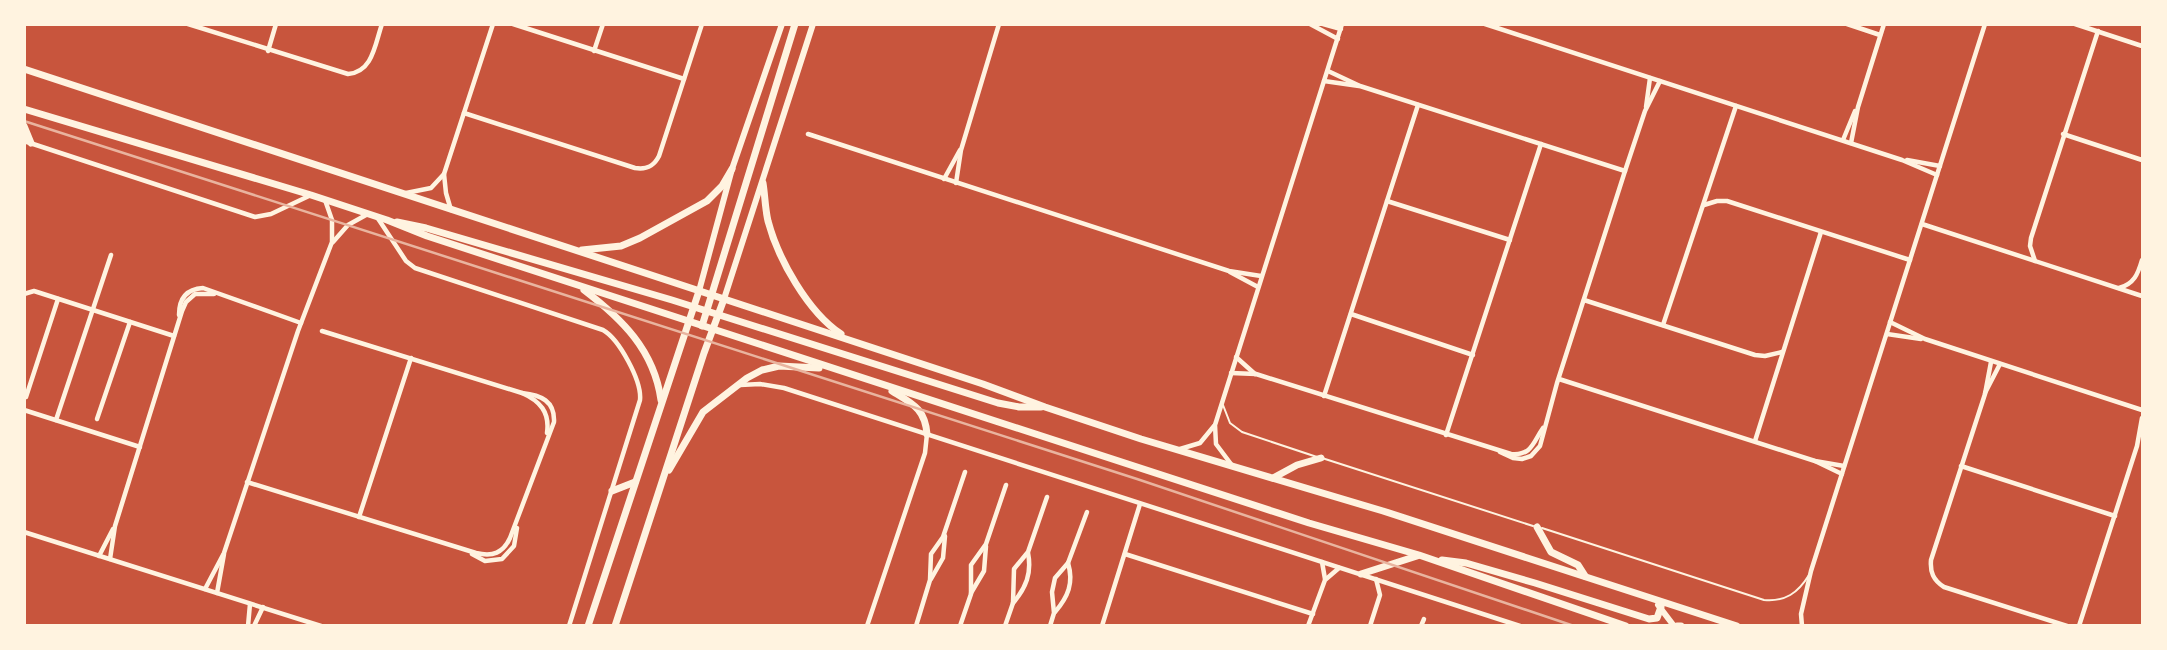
<svg xmlns="http://www.w3.org/2000/svg" width="2167" height="650" viewBox="0 0 2167 650" font-family="Jost,sans-serif">
<style>
.lines{fill:none;stroke-linecap:round;stroke-linejoin:round}
.service{stroke:#fff3e0;stroke-width:2}
.minor{stroke:#fff3e0;stroke-width:4.5}
.secondary{stroke:#fff3e0;stroke-width:6}
.primary{stroke:#fff3e0;stroke-width:7}
.rail{stroke:#e9b49f;stroke-width:2.5}
</style>
<rect width="100%" height="100%" fill="#c8553d"/>
<g class="lines">
<g class="service">
<path d="M1223 405 1230 423 1242 432 1317 457"/>
<path d="M1322 458 1533 526"/>
<path d="M1542 528 1764 600C1785 602 1798 593 1809 575"/>
</g>
<g class="minor">
<path d="M188 24 348 74C373 72 375 44 382 24"/>
<path d="M513 24 684 79"/>
<path d="M1310 24 1338 39"/>
<path d="M1323 24 1341 29"/>
<path d="M1485 24 1902 160 1937 175"/>
<path d="M1847 24 1880 35"/>
<path d="M2075 24 2142 46"/>
<path d="M268 51 276 24"/>
<path d="M594 51 603 24"/>
<path d="M1328 71 1360 86 1625 171"/>
<path d="M1324 81 1359 86"/>
<path d="M1646 107 1650 78"/>
<path d="M464 113 635 168C647 170 654 166 659 156L702 24"/>
<path d="M808 134 1229 271 1261 276"/>
<path d="M2063 134 2142 160"/>
<path d="M1843 140 1855 111"/>
<path d="M24 141 255 217 271 214 311 195"/>
<path d="M1851 143 1858 107 1884 24"/>
<path d="M1907 160 1940 166"/>
<path d="M444 174 446 193 451 210"/>
<path d="M944 179 960 150"/>
<path d="M956 183 961 150 999 24"/>
<path d="M406 193 431 188 444 174 493 24"/>
<path d="M1387 201 1510 240"/>
<path d="M1704 205 1717 201H1727L1910 260"/>
<path d="M377 217 406 261 415 268 603 330C619 339 642 381 640 400L569 626"/>
<path d="M1922 224 2142 296"/>
<path d="M333 242 348 225 366 215"/>
<path d="M2035 261 2030 246 2031 238 2098 31"/>
<path d="M1230 272 1258 287"/>
<path d="M2119 288C2134 284 2138 274 2142 260"/>
<path d="M24 294 34 291 174 336"/>
<path d="M1584 300 1755 355 1765 356 1782 352"/>
<path d="M1351 314 1473 355"/>
<path d="M179 315C179 299 186 289 203 288L301 323"/>
<path d="M1890 322 1925 339 2142 410"/>
<path d="M1663 325 1736 106"/>
<path d="M322 331 522 393C540 401 550 412 547 433"/>
<path d="M1887 334 1921 339"/>
<path d="M1236 357 1255 374"/>
<path d="M1991 362 1985 394 1931 560C1930 572 1933 580 1944 587L2067 626"/>
<path d="M1231 373 1256 374 1511 454C1532 456 1533 442 1543 428"/>
<path d="M1559 379 1815 461 1844 466"/>
<path d="M740 385 760 384 784 388 1520 626"/>
<path d="M1985 393 2000 364"/>
<path d="M1324 396 1418 105"/>
<path d="M26 397 58 299"/>
<path d="M24 410 140 447"/>
<path d="M97 419 130 322"/>
<path d="M56 420 111 255"/>
<path d="M1446 435 1541 144"/>
<path d="M1755 441 1821 232"/>
<path d="M1180 449 1200 443 1214 426"/>
<path d="M1500 452 1513 458 1522 459 1531 456 1540 446 1557 383 1625 171 1645 111 1660 81"/>
<path d="M1815 461 1842 474"/>
<path d="M1231 464 1216 444 1215 425 1342 24"/>
<path d="M1961 466 2115 516"/>
<path d="M247 482 476 553C493 557 503 553 510 538L554 422C555 401 541 395 522 393"/>
<path d="M359 517 411 358"/>
<path d="M24 532 321 626"/>
<path d="M472 554 485 561 502 559 514 546 517 528"/>
<path d="M1125 554 1313 614"/>
<path d="M99 556 113 529"/>
<path d="M110 559 115 526 182 311 186 302 195 294H214"/>
<path d="M1322 562 1325 579"/>
<path d="M931 579 943 558 945 536"/>
<path d="M205 589 224 553 298 331 332 242V220L325 200"/>
<path d="M217 593 224 554"/>
<path d="M971 593 984 571 986 546"/>
<path d="M1013 603C1026 588 1032 573 1028 553"/>
<path d="M1055 612C1068 597 1074 583 1068 563"/>
<path d="M248 626 250 604"/>
<path d="M254 626 263 607"/>
<path d="M867 626 925 453 927 434"/>
<path d="M916 626 930 580 931 554 943 537 965 472"/>
<path d="M960 626 971 594V565L986 544 1006 485"/>
<path d="M1005 626 1013 603 1014 569 1028 552 1047 497"/>
<path d="M1050 626 1054 613 1052 592 1055 578 1068 563 1087 512"/>
<path d="M1102 626 1140 504"/>
<path d="M1308 626 1325 580 1339 568"/>
<path d="M1370 626 1380 595 1376 579"/>
<path d="M1421 626 1424 619"/>
<path d="M1802 626 1801 614 1811 571 1985 24"/>
<path d="M2079 626 2137 446 2142 418"/>
</g>
<g class="secondary">
<path d="M699 291 732 169 782 24"/>
<path d="M724 299 813 24"/>
<path d="M1658 605 1674 626"/>
</g>
<g class="primary">
<path d="M24 69 983 384 1045 407 1141 439 1383 511 1737 626"/>
<path d="M24 109 311 195 387 220 427 236 1309 523 1419 555 1626 626"/>
<path d="M24 126 31 143"/>
<path d="M763 183C765 195 765 208 768 221 778 259 808 312 841 334"/>
<path d="M397 222 426 228 672 300 998 403 1019 407H1041"/>
<path d="M582 250 621 246 640 238 707 201 722 186 732 169"/>
<path d="M584 290C622 319 654 350 661 400"/>
<path d="M702 326 795 24"/>
<path d="M892 391C913 404 925 409 927 434"/>
<path d="M669 470 703 412 747 378 762 370 779 366 819 368"/>
<path d="M1273 478 1297 465 1321 458"/>
<path d="M612 491 635 482"/>
<path d="M1537 527 1551 552 1578 565 1585 576"/>
<path d="M1442 560 1466 563 1535 583 1649 619 1657 618 1661 607"/>
<path d="M1361 574 1417 556"/>
<path d="M588 626 699 291"/>
<path d="M615 626 704 353 724 299"/>
<path d="M1677 626H1681"/>
</g>
<path class="rail" d="M24 121 1137 479 1574 626"/>
</g>
<rect width="2167" height="650" fill="none" stroke="#fff3e0" stroke-width="52"/>
</svg>
